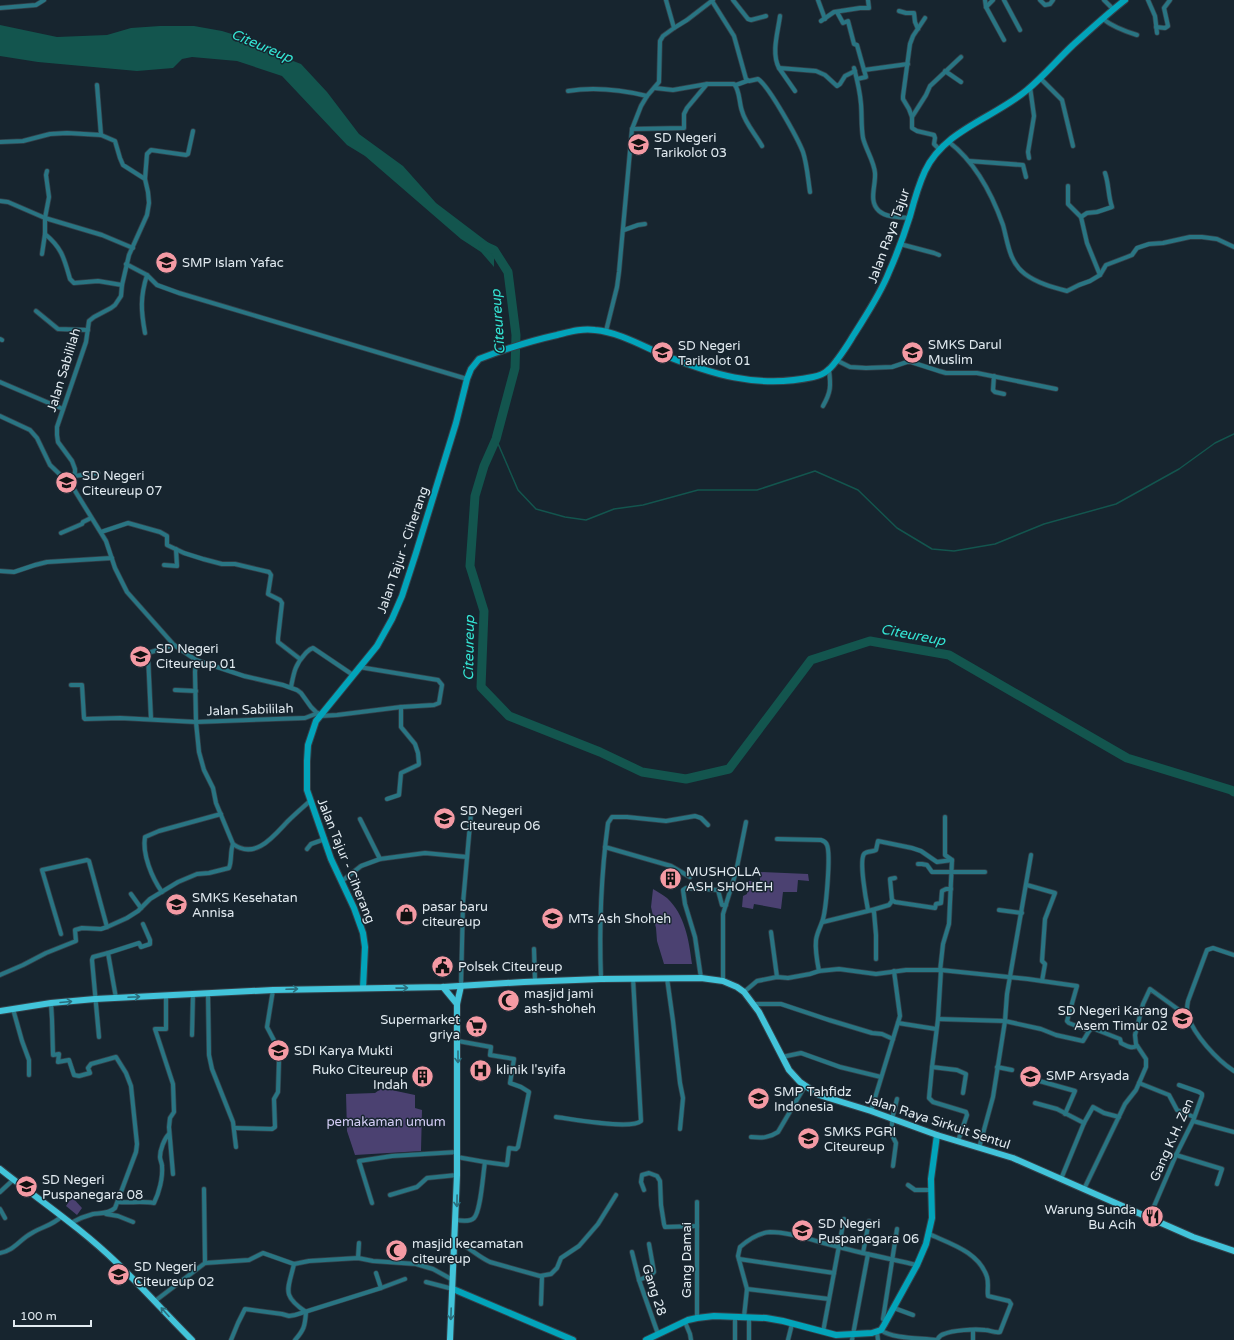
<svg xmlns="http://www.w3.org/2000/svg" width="1234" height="1340" viewBox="0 0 1234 1340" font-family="'Varela Round',sans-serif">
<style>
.green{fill:#4b4171}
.water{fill:#13554e}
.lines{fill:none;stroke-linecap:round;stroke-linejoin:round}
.stream{stroke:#13554e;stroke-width:1.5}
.river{stroke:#13554e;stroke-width:9}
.street-casing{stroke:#33414a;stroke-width:5.5}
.secondary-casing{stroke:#33414a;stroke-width:8}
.primary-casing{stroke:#33414a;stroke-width:8}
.street{stroke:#297583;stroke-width:4}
.secondary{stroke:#02a4ba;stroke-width:6}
.primary{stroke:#42c4da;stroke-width:6}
.oneway{stroke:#2a6d7c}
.labels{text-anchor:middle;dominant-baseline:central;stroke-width:3;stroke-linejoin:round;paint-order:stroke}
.poi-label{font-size:13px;fill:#e1eaf0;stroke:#17252f;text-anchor:start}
.street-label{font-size:13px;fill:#e1eaf0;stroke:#17252f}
.park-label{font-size:13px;fill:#d4cef6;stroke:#17252f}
.water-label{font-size:14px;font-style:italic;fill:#34e5d4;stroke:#17252f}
</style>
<rect width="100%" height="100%" fill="#17252f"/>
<g class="green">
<path d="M760 872 808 874 809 881 798 880 797 892H783L781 909 754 904 753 909 742 907 743 896 747 894 748 881H760Z"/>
<path d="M653 889C658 892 663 895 667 898 685 915 689 940 692 964H664L657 941 656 928 651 907Z"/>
<path d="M382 1088 415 1095V1108L422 1110 421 1151 355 1155 347 1131 346 1094 375 1093Z"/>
<path d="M72 1197 82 1208 77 1215 66 1206Z"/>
</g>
<path class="water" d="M0 25 57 37 107 35 131 28 160 26H194L222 31 248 39 252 45 301 64 327 92 359 134 403 166 436 203 494 247V267L481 252 461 239 365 156 347 145 282 76 237 61 192 57 182 59 173 68 137 71 38 62 0 56Z"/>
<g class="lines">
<path class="stream" d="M496 439 518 490 536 509 565 517 586 520 614 509 643 505 698 490H757L815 471 858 490 897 528 932 549 954 551 995 544 1044 524 1116 504 1179 469 1215 443 1234 434"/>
<path class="river" d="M483 245 494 250 508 272 516 335 515 368 496 439 484 466 475 496 470 566 484 611 481 687 509 716 600 752 642 772 686 779 729 769 811 660 870 641 949 655 1127 758 1231 790 1234 792"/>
<defs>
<g id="street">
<path d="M733 0 748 19 751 20 766 16"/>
<path d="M818 0 825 19"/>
<path d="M985 0 986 7 1004 40"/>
<path d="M1004 0 1020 30"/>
<path d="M1040 0 1045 5 1050 4 1053 0"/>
<path d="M1104 0 1113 9"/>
<path d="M1148 0 1155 16 1157 33"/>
<path d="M712 1 734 36 746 79 749 81 758 79C769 86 798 139 803 152 807 164 808 179 810 192"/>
<path d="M986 7 993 0"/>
<path d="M0 8 36 5 44 0"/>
<path d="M899 11 906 13H914L915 22 918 29"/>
<path d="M837 12 843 23 848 21 854 44 857 45 864 70 908 64"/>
<path d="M925 18 913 36 910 44 903 96V99L909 109 912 117V128L917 131 934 135 935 138 934 144 939 149"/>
<path d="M1103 19C1113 27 1124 31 1137 35"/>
<path d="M821 21 834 12 860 8H869L868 0"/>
<path d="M1156 27 1165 28 1168 26 1164 8 1170 0"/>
<path d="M674 28 687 20 713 0"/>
<path d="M779 68C771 53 778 32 780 16"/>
<path d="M854 68C857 79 860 92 861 104 862 116 861 126 863 138 866 150 874 161 875 173 876 186 868 201 879 211 887 218 900 217 909 218"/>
<path d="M945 71 961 82"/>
<path d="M1040 78 1062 100 1073 146"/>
<path d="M857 79 866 77 864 70"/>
<path d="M97 85 101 135"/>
<path d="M736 85 747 81"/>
<path d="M655 88 673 90 707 84H734C740 90 739 103 742 111 745 123 756 135 762 146"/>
<path d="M568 91C593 87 622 90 647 96"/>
<path d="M795 91 779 68 816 71 825 75 837 86 840 84 845 76 855 71"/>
<path d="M912 117 926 95 930 86 961 57"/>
<path d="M632 129 684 128V114L687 108 707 84"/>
<path d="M0 142 23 141 50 134 67 133 101 135 115 141 120 158 123 165 145 179 148 192 149 203 147 215 129 255 122 285 121 296 115 305 111 308 94 317 89 321 86 342 57 427V435L58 442 72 461 75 469V472L72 482V486L106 541 115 568 127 592 174 645 196 660 244 676 283 685 297 690 301 693 311 707 320 716 337 715 401 707 434 705 439 703 442 685 438 680 359 667"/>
<path d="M949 142C975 162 992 194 1003 225 1008 243 1009 262 1025 274 1037 283 1052 287 1067 291L1079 285 1090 281 1100 275 1106 265 1127 257 1132 255 1137 248 1149 244 1163 243 1190 237H1202L1217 239 1234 247"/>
<path d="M1029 158 1028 152 1034 116 1030 87"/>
<path d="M969 161 1023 165 1026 177"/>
<path d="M145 179 147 154 151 150 186 155 188 154 193 131"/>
<path d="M1068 186V204L1081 217 1087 243 1100 275"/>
<path d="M0 201 8 202 45 218 102 235 133 248"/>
<path d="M1081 217 1087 213 1097 212 1112 207C1108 196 1109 184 1105 173"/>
<path d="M624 230 638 225 645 224"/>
<path d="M45 234C62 248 64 258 70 279L74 283 98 281 122 285"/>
<path d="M900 244 934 253 939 255"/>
<path d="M42 254 45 234V218L49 197 46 175 47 171"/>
<path d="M126 264 147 275 157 285 179 293 467 379"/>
<path d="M36 311 58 329 88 330"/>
<path d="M606 331 617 287 619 272 632 129 641 106 647 96 659 82 660 41 663 36 674 28 666 0"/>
<path d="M145 333C141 311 140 297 147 275"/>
<path d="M0 339 2 340"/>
<path d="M836 360 850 367 866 368 892 367 907 362H911L939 371 946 373H977L1056 389"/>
<path d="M994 376 993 390 995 392 1004 394"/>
<path d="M0 382 63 409"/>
<path d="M823 406C831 392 831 386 829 370"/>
<path d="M0 416 30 430 37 438 50 465 72 486"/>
<path d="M74 476 98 473"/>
<path d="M101 532 128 523 160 532 167 536V545L184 553 203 559 222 564H235L269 572 271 575 268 594 280 600 282 603 278 638V642L300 659"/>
<path d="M61 533 82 524 83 522 91 518"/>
<path d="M164 565 177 566 176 549"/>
<path d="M0 571 14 572 35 565 47 562 112 558"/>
<path d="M196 660 195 672 196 722 199 752 204 770 213 788 216 803 233 844C255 860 273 837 287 822 294 815 302 808 310 801"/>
<path d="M71 685H82L84 718 85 719 120 718 196 722 305 718 318 713"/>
<path d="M291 687C294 672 295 665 305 654 308 651 309 649 313 648L353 675"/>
<path d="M175 690 196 691"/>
<path d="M151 719 148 655 151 652 174 645"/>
<path d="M387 799 399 795 401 773 418 765 419 764 418 753 415 744 401 727V707"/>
<path d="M360 819 380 859"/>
<path d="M777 839 821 840C824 841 826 842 827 845 831 854 826 913 822 922 820 928 817 933 816 940 815 950 817 961 819 971"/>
<path d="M605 847 671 866 690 877"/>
<path d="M307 849 311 844 325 839"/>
<path d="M918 864H922L927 865 932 872H985"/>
<path d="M895 878 890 879 892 900 895 902 935 908 936 904 941 903 942 891 946 889H951"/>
<path d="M342 881 361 866 380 859 425 853 467 857"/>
<path d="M1027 885 1055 893 1045 919 1042 961 1045 964 1042 981"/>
<path d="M162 892C152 878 142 854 145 837L159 831 221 814"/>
<path d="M131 894 141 908"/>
<path d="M868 910C866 900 859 861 864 854 866 851 872 852 876 850L878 841 912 848 921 851 937 862 952 860"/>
<path d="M872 910 889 905 892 901"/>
<path d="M999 910 1022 913"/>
<path d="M823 922 872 910 874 912 876 935V959"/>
<path d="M771 932 777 977"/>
<path d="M61 934 42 870 87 860 89 861 107 927"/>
<path d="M534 949 535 981"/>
<path d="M108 953 116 998"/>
<path d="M1234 955 1213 948 1207 950 1188 1001C1187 1006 1186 1011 1188 1016 1194 1035 1217 1060 1234 1071"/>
<path d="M941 970 938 1019 932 1067 929 1098 933 1102 966 1112 967 1115 958 1141"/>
<path d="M940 971 943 944 949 924 952 860 945 855V817"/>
<path d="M0 975 23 965 46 953 76 941 75 930 82 928 101 929 107 927 127 918 138 911 150 899 178 882 197 874 209 873 229 868C232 861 230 851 233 844"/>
<path d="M667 978 673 1021 680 1083 683 1098 680 1129"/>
<path d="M701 978 695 937 685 904 683 890 686 888 718 890 722 905H726"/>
<path d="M601 979C599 926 601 875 608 823L612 817H627L666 821 695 816 701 818 708 825"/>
<path d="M723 981V914L736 872 746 822"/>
<path d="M461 986 463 903 471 813"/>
<path d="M744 992 757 981 777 977 788 978 810 974 819 971 839 969 876 974 906 970H941L1028 979 1077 986 1067 1021 1069 1023 1089 1031"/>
<path d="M208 993 209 1055 212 1069 233 1122 236 1147"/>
<path d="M166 995V1029H155L173 1084 174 1112 170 1118 169 1127 173 1174"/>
<path d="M51 1003 52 1019 53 1055 59 1054 58 1062 69 1060 74 1075 79 1076 90 1073 88 1068 91 1064 116 1057 126 1073 131 1086 137 1144 136 1152 115 1208C109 1214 100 1213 93 1214 85 1216 78 1219 71 1223"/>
<path d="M754 1004H781L829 1020 872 1033 882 1034 893 1039"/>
<path d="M13 1009 22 1041 29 1060V1075"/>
<path d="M938 1019 1005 1021 1041 1029 1056 1035 1083 1041 1089 1031 1092 1028 1120 1039 1121 1043C1127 1046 1131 1049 1137 1046"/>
<path d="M898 1023 936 1029"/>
<path d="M192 1035 193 993"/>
<path d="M99 1037 92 960 93 957 108 953 139 943 141 947 150 944V940L143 924"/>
<path d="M782 1057 801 1053 840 1067 881 1077"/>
<path d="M932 1067 957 1070 966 1074 963 1093"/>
<path d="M997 1067 1012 1070"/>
<path d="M1036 1080 1075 1091 1065 1114"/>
<path d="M1139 1083 1169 1095 1177 1110 1194 1117"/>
<path d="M1035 1103 1057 1109 1084 1123"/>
<path d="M871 1111 900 1016 894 971"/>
<path d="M556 1117C571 1119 631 1130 641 1121L633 978"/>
<path d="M1193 1121 1234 1132"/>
<path d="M235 1128 272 1129 275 1127 274 1099 278 1092 279 1060 278 1048 267 1027 273 990"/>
<path d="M751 1137C762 1138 769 1138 778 1132L805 1086"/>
<path d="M979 1148 993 1097 1005 1021 1007 994 1031 855"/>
<path d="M1176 1155 1222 1169 1217 1184"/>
<path d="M457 1157 485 1162 507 1165 509 1148 516 1149 518 1147 529 1092 521 1087 510 1083 514 1059 490 1055 491 1047 458 1041"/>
<path d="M893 1166 896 1143 892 1135V1119L897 1099"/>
<path d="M1061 1179 1084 1123 1093 1107 1104 1113 1119 1117"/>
<path d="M908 1185 915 1190H930"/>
<path d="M204 1189 205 1263"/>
<path d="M1084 1189 1125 1104 1136 1090 1146 1067V1059L1136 1044 1135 1035 1143 1004 1150 989 1179 1010 1189 1018"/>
<path d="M644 1190 641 1182 642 1175 649 1173 657 1176 660 1181 661 1205 664 1224 665 1227 697 1226"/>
<path d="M0 1192 13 1180"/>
<path d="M390 1195 417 1187 427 1178 457 1175"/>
<path d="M118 1202C130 1203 142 1201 154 1203 159 1193 163 1178 162 1166 162 1163 160 1160 160 1157 160 1150 164 1139 169 1134"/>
<path d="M372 1203 359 1161 392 1156 457 1152"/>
<path d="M0 1209 5 1218"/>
<path d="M106 1214 118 1216 133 1222"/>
<path d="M1149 1218 1176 1155 1193 1121 1202 1096V1094L1199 1092 1179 1085"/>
<path d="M456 1220C462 1221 470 1222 474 1218 481 1211 483 1173 485 1162"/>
<path d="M929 1234C951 1244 979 1252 987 1277 989 1284 987 1290 988 1296L1009 1301 1011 1304 1000 1332C994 1333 990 1330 985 1330 974 1329 953 1330 944 1334 940 1335 939 1337 937 1340"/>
<path d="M455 1241C468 1246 477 1256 490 1262L540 1276 551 1274 557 1268 561 1258 579 1246 598 1224 616 1195"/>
<path d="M632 1252 639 1280 658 1334"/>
<path d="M0 1253C14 1251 20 1239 32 1233 43 1226 52 1226 62 1216"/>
<path d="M863 1253 869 1221"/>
<path d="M358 1258 359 1243"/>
<path d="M739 1259 834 1273"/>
<path d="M294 1264C288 1290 281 1295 306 1312 305 1326 304 1330 295 1340"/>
<path d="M376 1273 381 1288"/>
<path d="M639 1280 651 1275 654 1272 649 1244"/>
<path d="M426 1282 453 1289"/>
<path d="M829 1299 747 1289 738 1256 740 1247C748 1240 758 1233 770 1232 792 1232 817 1242 839 1247 865 1254 891 1259 917 1265"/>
<path d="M155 1301 205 1263 249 1260 263 1253 294 1264 309 1261 358 1258 373 1261 416 1264 433 1269 453 1280"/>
<path d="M541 1304 542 1276"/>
<path d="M894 1308 913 1315"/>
<path d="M744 1317 747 1289"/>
<path d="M749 1317V1340"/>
<path d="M697 1318V1202"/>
<path d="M883 1319 897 1229"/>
<path d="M685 1322 690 1334 691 1340"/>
<path d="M881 1330C892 1339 921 1338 936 1340"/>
<path d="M973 1330V1340"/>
<path d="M823 1332 844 1219"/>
<path d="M877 1332 878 1340"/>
<path d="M231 1340 238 1323 245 1309 282 1314 289 1316 295 1315 381 1288 405 1279"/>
<path d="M735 1340V1316"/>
<path d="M788 1340 792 1324"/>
<path d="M852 1340 868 1254"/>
</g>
<g id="secondary">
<path d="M363 988 365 947 363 933 354 908 331 859 307 790V761L308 745 316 721 377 646 392 619 402 596 416 553 456 423 467 379 471 369 479 359C505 349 530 341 557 335 569 332 582 328 595 330 617 332 639 344 659 353 710 374 757 389 813 377 818 376 824 374 828 370 834 366 849 343 853 336 866 315 880 295 889 272 897 254 904 235 910 216 914 201 918 186 925 171 944 130 994 118 1027 90 1044 76 1057 60 1073 45 1090 30 1107 14 1125 0"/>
<path d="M453 1289 573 1340"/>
<path d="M646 1340 688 1320 697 1318 714 1316 766 1318 783 1321 836 1335 872 1333 881 1330 884 1325 917 1265 926 1244 932 1218 931 1179 937 1135"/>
</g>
<g id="primary">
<path d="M443 987 457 1004"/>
<path d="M0 1011 51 1003 95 999 273 990 443 987 524 982 601 979 701 978 723 981 737 987 744 992 759 1012 789 1070 800 1082 819 1095 871 1111 937 1135 1013 1158 1193 1237 1234 1251"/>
<path d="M0 1169C39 1200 81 1228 117 1263 143 1288 167 1315 192 1340"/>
<path d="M450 1340 457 1175V1004L461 986"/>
</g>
</defs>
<use href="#street" class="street-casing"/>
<use href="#secondary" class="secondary-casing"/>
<use href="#primary" class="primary-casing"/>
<use href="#street" class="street"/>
<use href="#secondary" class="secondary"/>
<use href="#primary" class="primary"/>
</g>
<defs><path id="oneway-shaft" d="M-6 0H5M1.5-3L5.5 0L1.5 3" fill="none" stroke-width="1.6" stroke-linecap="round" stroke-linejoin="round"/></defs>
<g class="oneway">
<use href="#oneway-shaft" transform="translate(402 988) rotate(-1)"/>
<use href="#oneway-shaft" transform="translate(292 989) rotate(-2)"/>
<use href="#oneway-shaft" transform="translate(134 997) rotate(-3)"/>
<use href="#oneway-shaft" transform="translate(66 1002) rotate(-5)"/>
<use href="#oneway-shaft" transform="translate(458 1057) rotate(90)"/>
<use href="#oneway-shaft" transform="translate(457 1201) rotate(91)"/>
<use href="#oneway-shaft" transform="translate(165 1312) rotate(-132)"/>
<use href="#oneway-shaft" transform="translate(451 1314) rotate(92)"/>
</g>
<defs>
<symbol id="school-disc" viewBox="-11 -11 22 22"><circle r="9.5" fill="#f49aa4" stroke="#17252f"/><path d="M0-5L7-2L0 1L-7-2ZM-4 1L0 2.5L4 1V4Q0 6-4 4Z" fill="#111"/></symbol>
<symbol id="building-disc" viewBox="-11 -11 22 22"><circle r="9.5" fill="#f49aa4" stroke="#17252f"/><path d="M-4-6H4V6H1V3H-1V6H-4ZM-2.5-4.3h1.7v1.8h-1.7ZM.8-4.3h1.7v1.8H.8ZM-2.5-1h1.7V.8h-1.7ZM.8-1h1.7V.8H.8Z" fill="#111"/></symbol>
<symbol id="shop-disc" viewBox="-11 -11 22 22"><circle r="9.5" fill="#f49aa4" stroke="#17252f"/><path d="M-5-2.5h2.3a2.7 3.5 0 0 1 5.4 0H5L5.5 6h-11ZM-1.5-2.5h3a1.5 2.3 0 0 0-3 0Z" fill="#111"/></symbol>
<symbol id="civic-disc" viewBox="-11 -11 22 22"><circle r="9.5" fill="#f49aa4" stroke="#17252f"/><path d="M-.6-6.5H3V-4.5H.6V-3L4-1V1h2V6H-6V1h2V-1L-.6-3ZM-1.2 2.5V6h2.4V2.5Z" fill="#111"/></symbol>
<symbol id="mosque-disc" viewBox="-11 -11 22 22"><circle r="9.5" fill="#f49aa4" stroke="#17252f"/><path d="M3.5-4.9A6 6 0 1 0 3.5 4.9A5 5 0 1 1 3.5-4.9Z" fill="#111"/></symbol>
<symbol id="supermarket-disc" viewBox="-11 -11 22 22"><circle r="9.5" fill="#f49aa4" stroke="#17252f"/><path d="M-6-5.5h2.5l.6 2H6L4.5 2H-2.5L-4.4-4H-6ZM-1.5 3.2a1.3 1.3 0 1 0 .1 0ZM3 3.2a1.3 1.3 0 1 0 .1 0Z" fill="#111"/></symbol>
<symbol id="hospital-disc" viewBox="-11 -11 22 22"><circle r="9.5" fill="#f49aa4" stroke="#17252f"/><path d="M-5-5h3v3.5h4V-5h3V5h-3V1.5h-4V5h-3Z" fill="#111"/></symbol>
<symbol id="restaurant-disc" viewBox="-11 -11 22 22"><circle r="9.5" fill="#f49aa4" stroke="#17252f"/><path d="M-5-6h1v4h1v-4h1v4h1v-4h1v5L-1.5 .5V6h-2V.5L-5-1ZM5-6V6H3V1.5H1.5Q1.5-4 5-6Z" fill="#111"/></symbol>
</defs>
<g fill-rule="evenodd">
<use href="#school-disc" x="626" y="132" width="25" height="25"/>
<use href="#school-disc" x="154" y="250" width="25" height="25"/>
<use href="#school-disc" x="900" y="340" width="25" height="25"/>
<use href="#school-disc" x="650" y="340" width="25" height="25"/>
<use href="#school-disc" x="54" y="470" width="25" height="25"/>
<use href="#school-disc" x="128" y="644" width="25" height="25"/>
<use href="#school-disc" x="432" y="806" width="25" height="25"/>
<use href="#building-disc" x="658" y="866" width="25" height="25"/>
<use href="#school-disc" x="164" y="892" width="25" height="25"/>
<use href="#shop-disc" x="394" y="902" width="25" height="25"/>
<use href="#school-disc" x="540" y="906" width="25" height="25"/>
<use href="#civic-disc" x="430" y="954" width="25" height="25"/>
<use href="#mosque-disc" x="496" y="988" width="25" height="25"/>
<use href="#school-disc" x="1170" y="1006" width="25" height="25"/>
<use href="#supermarket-disc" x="464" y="1014" width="25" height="25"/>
<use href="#school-disc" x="266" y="1038" width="25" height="25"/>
<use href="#hospital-disc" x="468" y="1058" width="25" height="25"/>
<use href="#school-disc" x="1018" y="1064" width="25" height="25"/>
<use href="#building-disc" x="410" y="1064" width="25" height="25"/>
<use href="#school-disc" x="746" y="1086" width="25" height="25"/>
<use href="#school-disc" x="796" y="1126" width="25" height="25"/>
<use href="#school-disc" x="14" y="1174" width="25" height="25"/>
<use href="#restaurant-disc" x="1140" y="1204" width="25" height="25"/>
<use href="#school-disc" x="790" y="1218" width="25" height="25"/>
<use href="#mosque-disc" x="384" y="1238" width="25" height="25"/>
<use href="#school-disc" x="106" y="1262" width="25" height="25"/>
</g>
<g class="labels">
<g class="poi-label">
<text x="654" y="138">SD Negeri<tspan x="654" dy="15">Tarikolot 03</tspan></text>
<text x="182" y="263">SMP Islam Yafac</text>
<text x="928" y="345">SMKS Darul<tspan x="928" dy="15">Muslim</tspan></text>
<text x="678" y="346">SD Negeri<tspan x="678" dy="15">Tarikolot 01</tspan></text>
<text x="82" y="476">SD Negeri<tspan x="82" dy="15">Citeureup 07</tspan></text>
<text x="156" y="649">SD Negeri<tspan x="156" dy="15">Citeureup 01</tspan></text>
<text x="460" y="811">SD Negeri<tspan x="460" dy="15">Citeureup 06</tspan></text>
<text x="686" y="872">MUSHOLLA<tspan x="686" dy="15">ASH SHOHEH</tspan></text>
<text x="192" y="898">SMKS Kesehatan<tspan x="192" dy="15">Annisa</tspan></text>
<text x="422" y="907">pasar baru<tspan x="422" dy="15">citeureup</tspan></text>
<text x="568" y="919">MTs Ash Shoheh</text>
<text x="458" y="967">Polsek Citeureup</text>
<text x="524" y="994">masjid jami<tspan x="524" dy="15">ash-shoheh</tspan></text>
<text x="1168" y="1011" text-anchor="end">SD Negeri Karang<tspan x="1168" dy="15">Asem Timur 02</tspan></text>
<text x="460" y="1020" text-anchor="end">Supermarket<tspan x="460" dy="15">griya</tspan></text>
<text x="294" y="1051">SDI Karya Mukti</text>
<text x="408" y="1070" text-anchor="end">Ruko Citeureup<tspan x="408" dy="15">Indah</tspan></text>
<text x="496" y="1070">klinik l'syifa</text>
<text x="1046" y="1076">SMP Arsyada</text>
<text x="774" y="1092">SMP Tahfidz<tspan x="774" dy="15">Indonesia</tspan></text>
<text x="824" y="1132">SMKS PGRI<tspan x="824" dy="15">Citeureup</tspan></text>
<text x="42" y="1180">SD Negeri<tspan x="42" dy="15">Puspanegara 08</tspan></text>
<text x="1136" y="1210" text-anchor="end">Warung Sunda<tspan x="1136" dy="15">Bu Acih</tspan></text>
<text x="818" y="1224">SD Negeri<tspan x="818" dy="15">Puspanegara 06</tspan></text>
<text x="412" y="1244">masjid kecamatan<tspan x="412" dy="15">citeureup</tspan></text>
<text x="134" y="1267">SD Negeri<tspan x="134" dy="15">Citeureup 02</tspan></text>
</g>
<g class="street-label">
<text transform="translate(889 236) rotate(-70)">Jalan Raya Tajur</text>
<text transform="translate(64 370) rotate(-73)">Jalan Sabililah</text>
<text transform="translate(403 550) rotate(-71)">Jalan Tajur - Ciherang</text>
<text transform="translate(250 710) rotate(-2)">Jalan Sabililah</text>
<text transform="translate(346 861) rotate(68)">Jalan Tajur - Ciherang</text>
<text transform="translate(938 1122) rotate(18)">Jalan Raya Sirkuit Sentul</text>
<text transform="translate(1172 1140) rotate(-66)">Gang K.H. Zen</text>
<text transform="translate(687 1260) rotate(-90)">Gang Damai</text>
<text transform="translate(654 1290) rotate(72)">Gang 28</text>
</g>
<g class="park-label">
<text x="386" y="1122">pemakaman umum</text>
</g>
<g class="water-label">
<text transform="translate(262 46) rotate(23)">Citeureup</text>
<text transform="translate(498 322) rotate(-94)">Citeureup</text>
<text transform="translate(913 635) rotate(11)">Citeureup</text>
<text transform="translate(469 648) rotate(-89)">Citeureup</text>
</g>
</g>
<path d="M14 1320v6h77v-6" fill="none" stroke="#e1eaf0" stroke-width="2"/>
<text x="20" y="1320" font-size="12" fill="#e1eaf0" stroke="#17252f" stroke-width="3" paint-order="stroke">100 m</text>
</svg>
